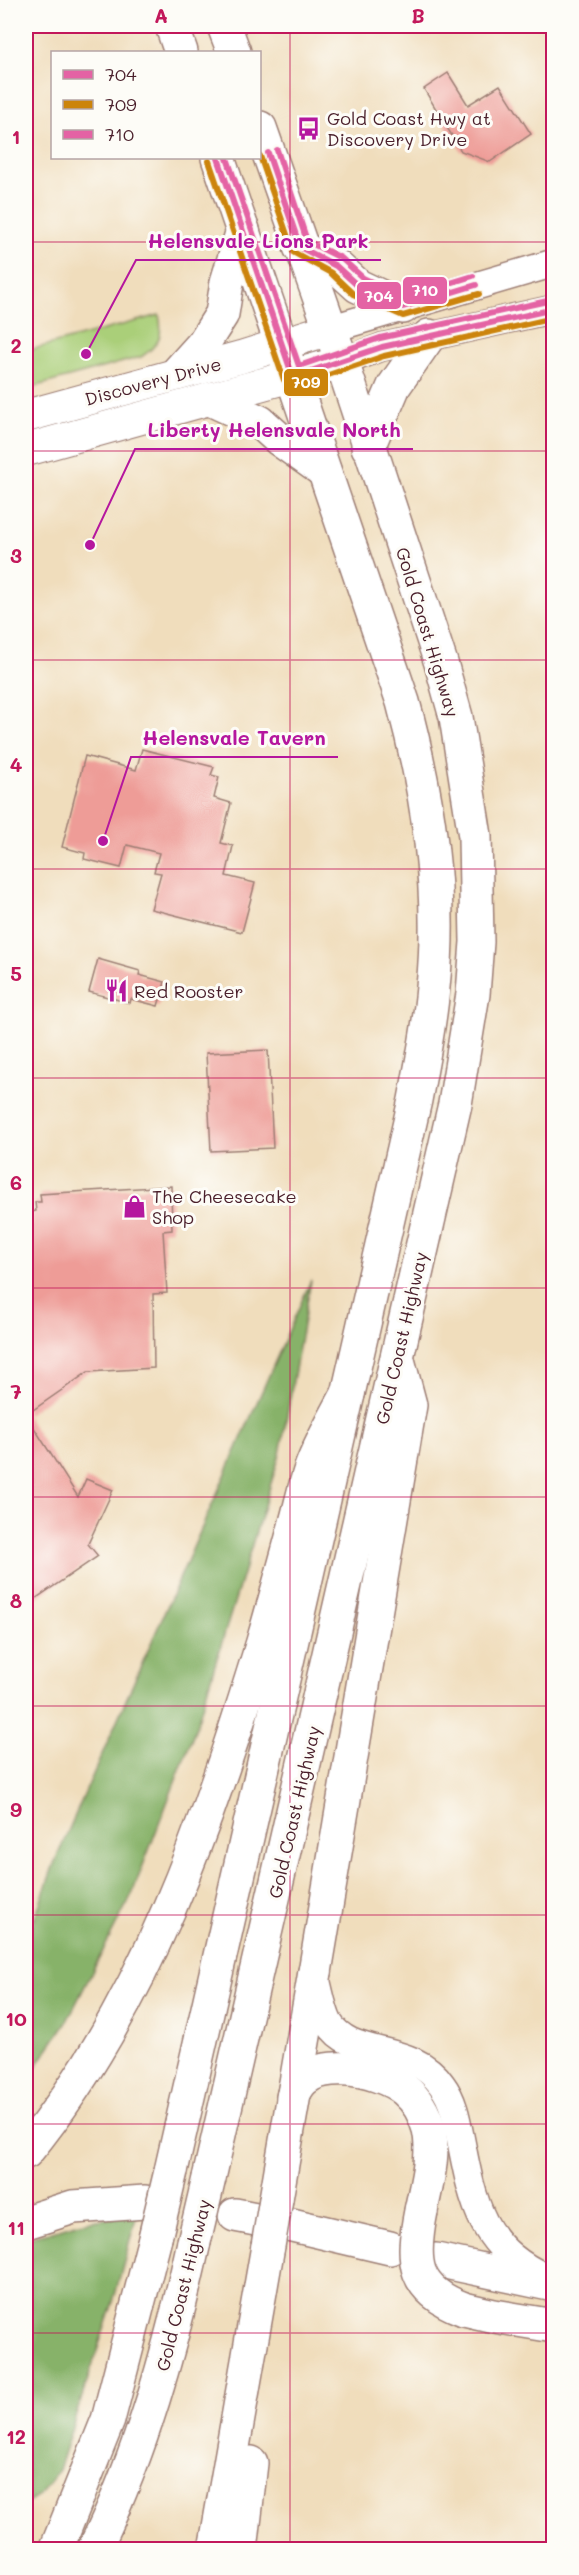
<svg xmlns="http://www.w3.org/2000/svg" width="579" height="2575" viewBox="0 0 579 2575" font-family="Mali,sans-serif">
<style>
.green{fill:#aacf79;stroke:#7a7752;stroke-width:1.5}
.forest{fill:#87b269;stroke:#68684a;stroke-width:1.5}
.building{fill:#ee9c97}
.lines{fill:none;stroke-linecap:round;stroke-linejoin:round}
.motorway-tunnel{stroke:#cfb79f;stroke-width:33;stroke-dasharray:33 16;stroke-linecap:butt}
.tertiary-casing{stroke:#9d7e74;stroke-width:30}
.secondary-casing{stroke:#9d7e74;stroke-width:34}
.trunk-casing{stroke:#9d7e74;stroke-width:36}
.motorway-casing{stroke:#9d7e74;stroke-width:36}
.tertiary{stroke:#fff;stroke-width:27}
.secondary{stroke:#fff;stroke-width:32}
.trunk{stroke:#fff;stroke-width:33}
.motorway{stroke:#fff;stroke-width:33}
.trunk-bridge-casing{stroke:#9d7e74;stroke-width:36;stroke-linecap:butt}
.motorway-bridge-casing{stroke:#9d7e74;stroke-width:36;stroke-linecap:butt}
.trunk-bridge{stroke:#fff;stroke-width:33}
.motorway-bridge{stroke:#fff;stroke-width:33}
.bus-1-casing{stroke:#fdfcf7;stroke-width:10}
.bus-2-casing{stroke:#fdfcf7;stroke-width:10}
.bus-3-casing{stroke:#fdfcf7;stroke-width:10}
.bus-1{stroke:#e463a4;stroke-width:6}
.bus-2{stroke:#cc840b;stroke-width:6}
.bus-3{stroke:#e463a4;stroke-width:6}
.grid{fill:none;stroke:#c2185b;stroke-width:1.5;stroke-opacity:0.55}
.labels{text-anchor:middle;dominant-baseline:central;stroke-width:6;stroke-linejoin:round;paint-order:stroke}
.poi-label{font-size:18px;fill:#4a1f2b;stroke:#fdfcf7;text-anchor:start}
.street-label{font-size:18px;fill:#4a1f2b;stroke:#fdfcf7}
.leader{fill:none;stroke:#b5179e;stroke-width:2}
.callout-dot{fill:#b5179e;stroke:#fdfcf7;stroke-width:2}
.callout-label{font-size:20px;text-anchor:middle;font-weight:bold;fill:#b5179e;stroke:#fdfcf7;stroke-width:6;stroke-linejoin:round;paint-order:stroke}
.line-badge{stroke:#fdfcf7;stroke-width:2}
.badge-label{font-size:16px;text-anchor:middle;font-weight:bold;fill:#fff}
.neatline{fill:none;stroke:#c2185b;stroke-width:2}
.grid-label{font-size:20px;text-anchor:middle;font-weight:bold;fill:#c2185b}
</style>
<rect width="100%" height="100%" fill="#fdfcf7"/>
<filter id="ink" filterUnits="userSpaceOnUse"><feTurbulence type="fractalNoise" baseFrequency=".0167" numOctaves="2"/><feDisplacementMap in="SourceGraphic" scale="12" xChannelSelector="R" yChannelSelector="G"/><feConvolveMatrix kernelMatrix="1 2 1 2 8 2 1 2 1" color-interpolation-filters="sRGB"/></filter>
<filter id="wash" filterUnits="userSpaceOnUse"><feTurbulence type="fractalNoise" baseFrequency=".008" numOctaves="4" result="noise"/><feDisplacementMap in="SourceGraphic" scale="24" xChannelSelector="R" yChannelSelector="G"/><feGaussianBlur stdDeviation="1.35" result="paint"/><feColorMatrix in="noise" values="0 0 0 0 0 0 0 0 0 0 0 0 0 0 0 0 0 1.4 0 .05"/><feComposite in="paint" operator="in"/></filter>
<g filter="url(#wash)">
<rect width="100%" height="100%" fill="#f0ddbc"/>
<path class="green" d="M159 315C164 336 158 346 141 357L26 389V351Z"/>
<g class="forest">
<path d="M311 1280 280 1454 194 1733 132 1894 66 2023 26 2081V1943L55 1861Z"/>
<path d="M137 2214 114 2299 58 2470 39 2496 26 2504V2239L79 2223Z"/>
</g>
<g id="blocks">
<g class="building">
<path d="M448 73 468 105 500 85 531 134 490 162 461 151 424 89Z"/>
<path d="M142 749 214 767 211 775 219 777 214 798 231 803 221 843 233 846 226 876 255 883 242 932 151 909 161 873 154 872 159 853 127 845 121 868 84 859 85 853 62 847 85 756 136 770Z"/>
<path d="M98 959 140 971 139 975 165 982 158 1006 131 999 130 1003 89 992Z"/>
<path d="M268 1050 273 1148 211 1151 206 1053Z"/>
<path d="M171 1186 172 1230 163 1231 167 1293 153 1294 154 1368 88 1372 26 1415 78 1497 86 1479 113 1490 88 1544 98 1556 26 1605V1234L27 1227 31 1226 32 1212 36 1211 35 1202H41L40 1194Z"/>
</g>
</g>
</g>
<g filter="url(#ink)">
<use href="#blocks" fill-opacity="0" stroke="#9d7e74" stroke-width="1.5"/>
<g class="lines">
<path class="motorway-tunnel" d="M145 2202 218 2211"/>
<defs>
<g id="tertiary">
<path d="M330 329 554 263"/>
<path d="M342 362 382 347 554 309"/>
<path d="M316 1979C320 1993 322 2009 329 2023 351 2060 412 2041 442 2085 454 2101 457 2121 461 2141 473 2203 482 2249 545 2277"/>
</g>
<g id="secondary">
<path d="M26 416 241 357 330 329"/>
<path d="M26 450 342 362"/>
</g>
<g id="trunk">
<path d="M172 26 181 52"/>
<path d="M224 26 234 52"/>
<path d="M300 247 336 266 358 286 403 307"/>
<path d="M176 374 203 344 222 314 227 282 243 230"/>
<path d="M210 399 260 422 279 439 324 471"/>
<path d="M368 447 394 386 429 336"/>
<path d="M315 1972 410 1405 398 1360"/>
<path d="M171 2171 415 1100C422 1062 430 1025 433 987 443 892 428 794 403 702L218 158"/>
<path d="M209 2178 455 1104 473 994 477 942 475 836 456 717 441 663 342 362 260 128"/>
<path d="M56 2550 108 2420 155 2238"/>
<path d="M94 2550C142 2452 171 2347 194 2242"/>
</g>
<g id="motorway">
<path d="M293 2097C305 2053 379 2068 405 2090 417 2100 425 2115 429 2129 435 2156 426 2185 421 2211"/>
<path d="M26 2152C147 2004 207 1823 263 1642 275 1601 286 1560 297 1519 302 1501 306 1480 313 1463 323 1439 336 1416 348 1394"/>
<path d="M276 2199 315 1972"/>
<path d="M235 2215 256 2219"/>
<path d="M26 2222 73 2207 145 2202"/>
<path d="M292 2225 390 2248"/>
<path d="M436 2260 554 2285"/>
<path d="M464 2309 494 2316 554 2326"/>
<path d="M215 2550 268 2246"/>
<path d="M241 2550 251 2463"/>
</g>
</defs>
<use href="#tertiary" class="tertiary-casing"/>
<use href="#secondary" class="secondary-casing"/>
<use href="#trunk" class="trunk-casing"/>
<use href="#motorway" class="motorway-casing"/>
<use href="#tertiary" class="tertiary"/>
<use href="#secondary" class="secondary"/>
<use href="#trunk" class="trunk"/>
<use href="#motorway" class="motorway"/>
<defs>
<g id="trunk-bridge">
<path d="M155 2238 171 2171"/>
<path d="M194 2242 209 2178"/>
</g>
<g id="motorway-bridge">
<path d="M421 2211C411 2261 412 2290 464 2309"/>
<path d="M268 2246 276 2199"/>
</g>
</defs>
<use href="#trunk-bridge" class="trunk-bridge-casing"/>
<use href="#motorway-bridge" class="motorway-bridge-casing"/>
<use href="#trunk-bridge" class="trunk-bridge"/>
<use href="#motorway-bridge" class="motorway-bridge"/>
<defs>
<g id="bus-1">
<path d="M268 153 300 247 336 266 358 286 403 307 476 285"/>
<path d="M218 158 293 377 382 347 554 309"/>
</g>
<g id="bus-2">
<path d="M260 156 293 252 331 273 353 294 403 316 479 294"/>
<path d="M209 161 284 380 289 385 296 386 384 356 554 318"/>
</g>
<g id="bus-3">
<path d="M277 150 307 241 341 258 363 278 404 297 473 276"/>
<path d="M227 158 299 366 380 338 552 300"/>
</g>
</defs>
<use href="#bus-1" class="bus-1-casing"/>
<use href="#bus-2" class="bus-2-casing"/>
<use href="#bus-3" class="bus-3-casing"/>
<use href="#bus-1" class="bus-1"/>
<use href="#bus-2" class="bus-2"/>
<use href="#bus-3" class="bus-3"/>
</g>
</g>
<path class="grid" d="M290 26V2550M26 242H554M26 451H554M26 660H554M26 869H554M26 1078H554M26 1288H554M26 1497H554M26 1706H554M26 1915H554M26 2124H554M26 2333H554"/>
<defs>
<symbol id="bus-bare" viewBox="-9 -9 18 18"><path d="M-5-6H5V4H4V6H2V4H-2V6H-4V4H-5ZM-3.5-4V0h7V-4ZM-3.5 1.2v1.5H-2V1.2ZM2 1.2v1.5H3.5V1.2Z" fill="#b5179e" stroke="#fdfcf7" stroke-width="2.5" paint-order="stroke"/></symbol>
<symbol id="restaurant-bare" viewBox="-9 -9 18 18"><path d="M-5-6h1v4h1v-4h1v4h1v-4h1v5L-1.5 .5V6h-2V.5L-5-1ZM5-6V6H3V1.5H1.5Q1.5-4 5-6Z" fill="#b5179e" stroke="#fdfcf7" stroke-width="2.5" paint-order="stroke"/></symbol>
<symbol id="shop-bare" viewBox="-9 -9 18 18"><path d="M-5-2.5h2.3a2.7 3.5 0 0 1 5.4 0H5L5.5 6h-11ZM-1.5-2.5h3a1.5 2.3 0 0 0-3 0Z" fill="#b5179e" stroke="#fdfcf7" stroke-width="2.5" paint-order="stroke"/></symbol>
</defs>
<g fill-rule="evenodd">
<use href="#bus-bare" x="292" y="112" width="33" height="33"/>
<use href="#restaurant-bare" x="100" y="974" width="33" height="33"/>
<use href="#shop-bare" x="118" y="1190" width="33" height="33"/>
</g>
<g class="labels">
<g class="poi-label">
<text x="327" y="118">Gold Coast Hwy at<tspan x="327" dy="21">Discovery Drive</tspan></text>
<text x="134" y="991">Red Rooster</text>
<text x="152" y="1196">The Cheesecake<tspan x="152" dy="21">Shop</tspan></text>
</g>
<g class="street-label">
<text transform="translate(153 381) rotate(-15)">Discovery Drive</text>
<text transform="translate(428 632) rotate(73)">Gold Coast Highway</text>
<text transform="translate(401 1338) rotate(-77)">Gold Coast Highway</text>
<text transform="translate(294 1812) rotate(-77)">Gold Coast Highway</text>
<text transform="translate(183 2285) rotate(-76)">Gold Coast Highway</text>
</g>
</g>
<path class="leader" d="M86 354L136 260H381M90 545L135 449H413M103 841L131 757H338"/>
<g class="callout-dot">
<circle cx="86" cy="354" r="6"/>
<circle cx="90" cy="545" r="6"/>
<circle cx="103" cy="841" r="6"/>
</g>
<g class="callout-label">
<text x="258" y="248">Helensvale Lions Park</text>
<text x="274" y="437">Liberty Helensvale North</text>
<text x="234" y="745">Helensvale Tavern</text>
</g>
<g class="line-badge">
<rect x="402" y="276" width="46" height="29" rx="6" fill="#e463a4"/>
<rect x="356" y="281" width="46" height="29" rx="6" fill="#e463a4"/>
<rect x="283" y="368" width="46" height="29" rx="6" fill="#cc840b"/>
</g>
<g class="badge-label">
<text x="425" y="296">710</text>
<text x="379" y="302">704</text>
<text x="306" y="388">709</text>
</g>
<rect width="579" height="2575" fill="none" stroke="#fdfcf7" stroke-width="66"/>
<rect x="51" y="51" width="210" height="108" fill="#fdfcf7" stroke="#b5a4a5" stroke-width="1.5"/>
<rect x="63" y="70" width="30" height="9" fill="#e463a4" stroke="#b5a4a5" stroke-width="1.5"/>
<text x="105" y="81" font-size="18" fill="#4a1f2b">704</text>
<rect x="63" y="100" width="30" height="9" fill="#cc840b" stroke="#b5a4a5" stroke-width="1.5"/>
<text x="105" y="111" font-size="18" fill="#4a1f2b">709</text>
<rect x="63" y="130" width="30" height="9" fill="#e463a4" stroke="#b5a4a5" stroke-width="1.5"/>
<text x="105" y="141" font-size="18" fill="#4a1f2b">710</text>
<rect x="33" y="33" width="513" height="2509" class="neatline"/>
<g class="grid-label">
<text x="161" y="23">A</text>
<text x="418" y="23">B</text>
<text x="16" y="144">1</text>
<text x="16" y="353">2</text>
<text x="16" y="563">3</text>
<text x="16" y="772">4</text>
<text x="16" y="981">5</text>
<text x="16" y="1190">6</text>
<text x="16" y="1399">7</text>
<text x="16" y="1608">8</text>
<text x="16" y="1817">9</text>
<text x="16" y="2026">10</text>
<text x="16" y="2235">11</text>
<text x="16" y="2444">12</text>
</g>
</svg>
